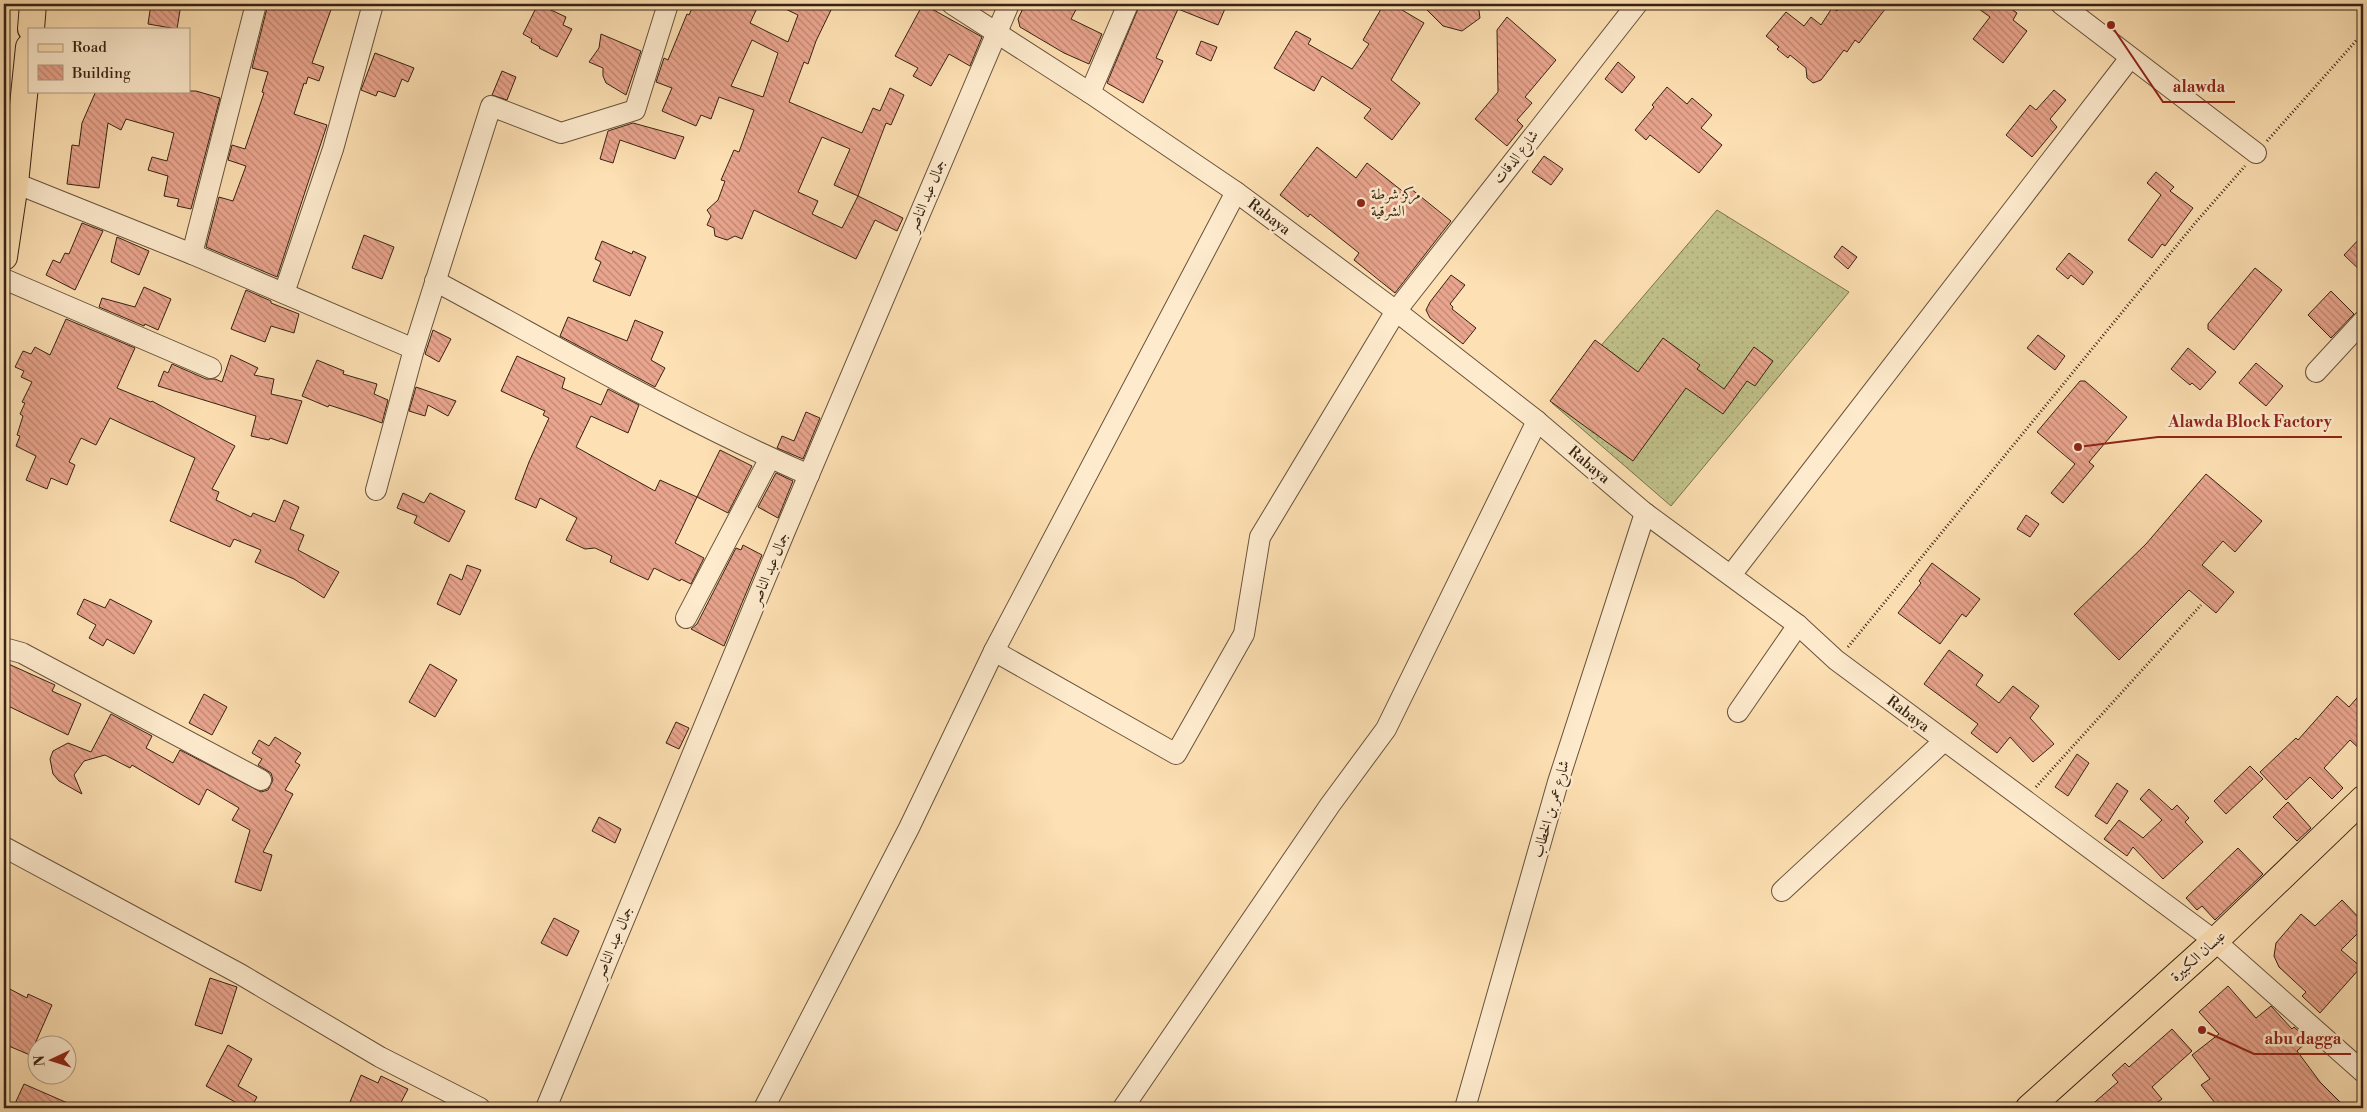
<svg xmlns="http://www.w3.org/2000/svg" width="2367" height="1112" viewBox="0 0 2367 1112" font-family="'Libre Bodoni',Amiri,serif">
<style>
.grass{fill:url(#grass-dots);stroke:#7c724f}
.building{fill:url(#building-back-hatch);stroke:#362313;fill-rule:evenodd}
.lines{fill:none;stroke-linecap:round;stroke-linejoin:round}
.minor-casing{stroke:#68523b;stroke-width:22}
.major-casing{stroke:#362313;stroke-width:28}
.path{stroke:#362313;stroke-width:3;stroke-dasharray:1 2.5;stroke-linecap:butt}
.minor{stroke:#feebce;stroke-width:20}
.major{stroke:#fde0b3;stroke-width:26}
.poi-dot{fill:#8f2418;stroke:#feebce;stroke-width:2}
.labels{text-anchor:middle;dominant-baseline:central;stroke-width:5;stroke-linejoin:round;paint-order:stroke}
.street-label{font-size:15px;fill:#362313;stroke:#feebce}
.poi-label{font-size:15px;fill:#362313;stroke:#feebce;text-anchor:start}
.leader{fill:none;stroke:#8f2418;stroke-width:2}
.callout-dot{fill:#8f2418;stroke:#feebce;stroke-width:2}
.callout-label{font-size:16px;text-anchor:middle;font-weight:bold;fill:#8f2418;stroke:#feebce;stroke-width:5;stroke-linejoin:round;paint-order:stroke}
</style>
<defs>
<pattern id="grass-dots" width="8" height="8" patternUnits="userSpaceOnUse" patternTransform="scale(1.25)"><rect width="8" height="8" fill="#c1c28b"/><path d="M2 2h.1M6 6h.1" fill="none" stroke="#a6a677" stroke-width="1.8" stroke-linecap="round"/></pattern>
<pattern id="building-back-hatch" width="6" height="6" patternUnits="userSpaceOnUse" patternTransform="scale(1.25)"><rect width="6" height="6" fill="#eaa58e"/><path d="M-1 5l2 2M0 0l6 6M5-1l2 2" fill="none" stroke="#be8673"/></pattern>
</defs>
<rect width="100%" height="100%" fill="#fde0b3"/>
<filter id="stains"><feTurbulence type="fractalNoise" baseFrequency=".004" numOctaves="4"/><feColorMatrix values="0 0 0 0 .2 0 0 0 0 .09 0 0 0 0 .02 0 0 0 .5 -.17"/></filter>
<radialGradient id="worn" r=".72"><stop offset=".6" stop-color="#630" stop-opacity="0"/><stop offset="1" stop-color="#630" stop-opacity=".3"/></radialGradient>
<path class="grass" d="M1717 210 1849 292 1671 506 1552 403Z"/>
<g class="building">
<path d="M151 4H181L177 29 148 24Z"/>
<path d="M268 4H333L312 63 324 67 319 81 308 77 306 84 304 83 294 114 327 125 277 277 206 247 219 197 233 201 246 166 228 160 232 145 245 149 264 93 262 92 268 72 252 68Z"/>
<path d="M538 4 566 17 563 25 572 29 557 57 539 48 540 47 531 42 532 39 523 34Z"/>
<path d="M694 4H759L750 23 788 42 798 15 775 4H818L831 10 816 41 808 64 804 62 789 102 862 133 873 108 880 111 890 88 904 95 891 125 886 123 858 196 834 185 850 149 822 137 798 192 818 201 812 214 842 228 858 196 903 218 897 231 875 220 856 259 754 210 742 239 735 236 727 240 715 236 714 228 707 225 711 216 707 210 718 200 725 181 721 180 734 150 739 152 754 110 719 97 711 119 701 115 696 126 662 111 672 88 656 82 664 58 668 60 687 14 689 15ZM752 40 778 53 763 97 731 86Z"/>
<path d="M923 4 982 37 970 66 949 54 931 86 913 76 918 68 895 56Z"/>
<path d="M1025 4H1079L1071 19 1102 34 1089 64 1064 53 1020 27 1018 19Z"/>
<path d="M1140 4H1227L1218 25 1178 9 1156 58 1163 61 1143 103 1107 83Z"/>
<path d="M1384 4H1392L1424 23 1391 80 1420 103 1392 140 1364 118 1371 109 1322 76 1314 91 1274 68 1296 31 1311 39 1308 44 1352 69 1369 44 1363 40Z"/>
<path d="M1421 4H1478L1480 18 1462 31 1443 26Z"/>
<path d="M1843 4H1889L1859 43 1855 40 1847 52 1844 50 1821 80 1813 83 1807 78 1806 68 1790 55 1788 58 1777 49 1779 47 1766 36 1786 12 1804 26 1811 17 1821 25 1832 8 1837 11Z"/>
<path d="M1972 4H2005L2017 13 2013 20 2027 31 2003 63 1973 39 1990 17Z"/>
<path d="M1507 17 1556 60 1525 97 1532 103 1517 120 1523 126 1507 146 1475 119 1498 92 1497 30Z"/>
<path d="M601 34 641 51 626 95 606 83 603 76V68L589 62 599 48Z"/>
<path d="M1201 41 1217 47 1211 61 1196 54Z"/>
<path d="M375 53 414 68 408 82 402 79 395 97 378 91 376 96 361 90Z"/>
<path d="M1618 62 1635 77 1622 93 1605 79Z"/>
<path d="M502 71 516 77 507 100 492 95Z"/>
<path d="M1667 87 1687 104 1692 98 1712 115 1701 128 1722 145 1699 173 1650 135 1646 140 1635 130 1654 107 1652 105Z"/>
<path d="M2054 90 2066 100 2050 119 2057 127 2032 157 2006 135 2030 105 2036 110Z"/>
<path d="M96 91H196L220 98 191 209 177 206 179 199 164 196 168 176 148 170 152 157 167 161 174 133 126 119 121 130 108 123 99 188 67 184 72 145 79 146 82 123Z"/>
<path d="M633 123 684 137 675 159 620 140 613 163 600 159 608 131Z"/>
<path d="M1317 147 1356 178 1367 163 1406 194 1410 188 1451 221 1395 293 1354 260 1359 253 1310 214 1308 217 1280 195Z"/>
<path d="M1544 156 1563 169 1551 185 1532 172Z"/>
<path d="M2156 172 2174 187 2170 191 2193 208 2165 246 2162 244 2152 258 2128 240 2161 195 2147 183Z"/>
<path d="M82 223 103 231 75 290 46 275 53 260 60 263 65 253 69 254Z"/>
<path d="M364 235 394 247 382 279 352 268Z"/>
<path d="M2363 235V273L2344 255Z"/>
<path d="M117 237 149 251 139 275 111 262Z"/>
<path d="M602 241 632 254 633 251 646 257 630 296 593 281 601 262 595 259Z"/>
<path d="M1842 246 1857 257 1848 269 1834 257Z"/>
<path d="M2069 253 2093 272 2083 285 2071 275 2068 279 2056 269Z"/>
<path d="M2255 268 2282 290 2234 350 2208 329V324Z"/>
<path d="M1451 275 1465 285 1450 304 1453 307 1452 309 1476 328 1463 344 1430 318 1426 310 1430 302Z"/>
<path d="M144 287 171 299 158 330 145 324 144 326 99 307 102 298 135 307Z"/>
<path d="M246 290 271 301V303L299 314 294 333 271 326 265 342 231 329Z"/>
<path d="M2331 291 2354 314 2331 338 2308 315Z"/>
<path d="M568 317 627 341 635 320 663 332 651 360 665 368 655 387 560 336Z"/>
<path d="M66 319 135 348 117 388 151 402 152 401 235 446 212 489 219 492 216 500 251 517 253 513 275 522 284 500 299 507 290 529 304 535 298 550 339 572 324 598 294 579 255 562 261 550 234 539 230 547 170 521 195 458 110 418 96 445 81 438 69 462 75 465 67 485 51 478 47 489 26 480 36 456 16 446 20 436 17 435 23 416 20 414 25 403 22 402 32 382 21 377 24 371 15 367 23 351 31 354 35 347 50 355Z"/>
<path d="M433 330 451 339 439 362 425 354Z"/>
<path d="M2038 335 2065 356 2055 370 2027 348Z"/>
<path d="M1663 338 1700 365 1697 369 1724 389 1754 347 1773 361 1755 386 1747 381 1723 414 1686 388 1633 461 1550 401 1595 340 1638 372Z"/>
<path d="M2188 348 2216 372 2200 390 2192 383 2190 385 2171 369Z"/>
<path d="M231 355 258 368 254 375 274 379 271 394 302 401 287 444 270 438 269 440 251 436 256 416 158 386 164 371 168 373 172 364 206 379H215L222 382Z"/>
<path d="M517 356 565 378 562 388 601 405 608 389 639 405 628 433 591 416 576 447 655 491 660 480 697 497 675 543 704 558 691 584 681 579 680 581 654 568 648 580 610 562 612 556 595 548 585 549 566 540 577 518 540 498 536 508 515 499 529 462 549 418 543 415 545 411 501 391Z"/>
<path d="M317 360 344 371 343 374 377 384 374 394 388 400 382 423 366 417 329 405 328 407 302 396Z"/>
<path d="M2256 363 2283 386 2266 406 2239 383Z"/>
<path d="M2080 381H2085L2127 417 2089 462 2094 466 2063 503 2051 493 2075 464 2037 432Z"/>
<path d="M416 387 456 401 448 416 428 405 425 416 409 411Z"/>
<path d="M806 412 820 418 803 459 777 448 782 436 794 441Z"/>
<path d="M720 450 752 466 728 513 697 497Z"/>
<path d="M776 473 793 481 778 518 758 507Z"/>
<path d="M2206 474 2262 521 2235 552 2223 541 2202 565 2234 592 2216 613 2189 590 2119 660 2074 614 2146 544Z"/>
<path d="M403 493 424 503 430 493 465 511 449 542 414 523 417 516 397 508Z"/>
<path d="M2026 515 2039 524 2030 537 2017 529Z"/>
<path d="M743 545 762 555 724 646 691 629 697 624 736 548 741 550Z"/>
<path d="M1932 563 1980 599 1966 617 1962 614 1940 644 1898 613 1921 583 1919 581Z"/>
<path d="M467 565 481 570 460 615 437 604 450 574 462 580Z"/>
<path d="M84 599 105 608 110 599 152 621 134 654 107 639 103 646 89 638 96 625 77 614Z"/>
<path d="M1949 650 1983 675 1976 685 1999 703 2013 686 2039 706 2030 718 2054 744 2033 762 2010 737 1997 753 1971 733 1978 724 1924 684Z"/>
<path d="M4 662 55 685 52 691 81 704 68 735 4 704Z"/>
<path d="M430 664 457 680 435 717 409 702Z"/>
<path d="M2363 691V752L2350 740 2324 768 2343 788 2332 799 2310 777 2286 800 2260 772 2296 738 2298 740 2337 696 2349 707Z"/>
<path d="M204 694 227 707 212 735 189 723Z"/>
<path d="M111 714 152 736 146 748 173 763 180 750 261 792 268 790 273 780 271 773 258 765 262 759 252 753 259 740 269 746 275 737 301 753 295 762 300 765 285 790 293 794 263 852 272 855 261 891 235 882 250 830 232 820 239 808 207 789 199 805 132 765 130 768 105 755 84 761 74 775 82 794 59 781 53 774 50 759 53 751 68 743 91 752Z"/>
<path d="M676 722 689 728 679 749 666 743Z"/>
<path d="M2077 754 2089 763 2068 796 2055 787Z"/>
<path d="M2250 766 2263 779 2226 814 2214 801Z"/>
<path d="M2117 783 2128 791 2107 824 2095 816Z"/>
<path d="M2149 789 2172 810 2177 805 2189 818 2185 822 2203 842 2163 879 2133 847 2127 856 2104 839 2119 820 2143 838 2162 820 2140 799Z"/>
<path d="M2288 802 2311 828 2297 841 2273 817Z"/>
<path d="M599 817 621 829 615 843 592 831Z"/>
<path d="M2238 848 2263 874 2215 920 2202 906 2197 910 2186 898Z"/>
<path d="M2342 900 2363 922V928L2341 950 2361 967 2320 1013 2302 996 2306 992 2279 967 2274 956 2276 943 2301 914 2315 926Z"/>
<path d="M554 918 579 931 567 956 541 943Z"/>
<path d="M210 978 237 987 222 1034 195 1025Z"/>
<path d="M4 986 27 998 28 994 52 1005 30 1055 4 1044Z"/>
<path d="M2228 986 2256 1018 2271 1006 2292 1029 2294 1027 2309 1040 2297 1051 2320 1082 2346 1108H2219L2201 1085 2210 1079 2192 1055 2219 1034 2199 1012Z"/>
<path d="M2172 1029 2192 1051 2152 1087 2162 1099 2150 1108H2088L2118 1082 2112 1075 2125 1063 2129 1067Z"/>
<path d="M228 1045 252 1059 238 1086 257 1097 251 1108H246L206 1086Z"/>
<path d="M361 1075 378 1083 381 1076 408 1089 398 1108H361L350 1102Z"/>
<path d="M24 1084 79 1108H13Z"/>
</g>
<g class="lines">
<defs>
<g id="minor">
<path d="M952 4 1090 93 1236 192 1396 311 1537 421 1645 513 1798 625 1836 660 2215 941 2363 1072"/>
<path d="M2061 4 2256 153"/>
<path d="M1090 93 1128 4"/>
<path d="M15 183 192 254 414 349"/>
<path d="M192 254 256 4"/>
<path d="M4 279 211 368"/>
<path d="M435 281C558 347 680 419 809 475"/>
<path d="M284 293 333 149 373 4"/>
<path d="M1396 311 1637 4"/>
<path d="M2316 372 2363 321"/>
<path d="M376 490 414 349 491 106 561 133 635 110 668 4"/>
<path d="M1731 575 2130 58"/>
<path d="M686 618 770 458"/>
<path d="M4 648 22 653 261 780"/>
<path d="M994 651 1176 754 1244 634 1260 537 1396 311"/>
<path d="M1738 712 1798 625"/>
<path d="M4 847 240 974 380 1057 480 1108"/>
<path d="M1782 891 1944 741"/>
<path d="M546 1108 785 531 1009 4"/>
<path d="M764 1108 909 828 994 651 1236 192"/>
<path d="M1123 1108 1330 805 1386 729 1537 421"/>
<path d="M1465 1108 1558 782 1645 513"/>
</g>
<g id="major">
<path d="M31 29 33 4"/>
<path d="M4 257 15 183 29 47"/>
<path d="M2029 1108 2215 941 2363 799"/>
</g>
</defs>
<use href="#minor" class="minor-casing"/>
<use href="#major" class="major-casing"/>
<g class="path">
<path d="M2267 141 2363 33"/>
<path d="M1848 647 2196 222 2245 166"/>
<path d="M2036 787 2201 605"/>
</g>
<use href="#minor" class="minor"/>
<use href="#major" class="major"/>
</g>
<circle class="poi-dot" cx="1361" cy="203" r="5"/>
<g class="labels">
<g class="street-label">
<text transform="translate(1516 157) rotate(-52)">شارع الدقات</text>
<text transform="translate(927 196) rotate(-67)">جمال عبد الناصر</text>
<text transform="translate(1269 217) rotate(37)">Rabaya</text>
<text transform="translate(1589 465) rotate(40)">Rabaya</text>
<text transform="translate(770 569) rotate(-67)">جمال عبد الناصر</text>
<text transform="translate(1908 714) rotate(37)">Rabaya</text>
<text transform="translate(1551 809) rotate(-74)">شارع عمر بن الخطاب</text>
<text transform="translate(614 943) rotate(-67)">جمال عبد الناصر</text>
<text transform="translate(2198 956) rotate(-42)">عبسان الكبيرة</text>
</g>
<g class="poi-label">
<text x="1371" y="194">مركز شرطة<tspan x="1371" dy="17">الشرقية</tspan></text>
</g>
</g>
<path class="leader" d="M2111 25L2163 102H2235M2078 447L2158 437H2342M2202 1030L2254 1054H2351"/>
<g class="callout-dot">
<circle cx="2111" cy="25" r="5"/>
<circle cx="2078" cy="447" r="5"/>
<circle cx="2202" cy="1030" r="5"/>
</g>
<g class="callout-label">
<text x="2199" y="92">alawda</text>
<text x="2250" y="427">Alawda Block Factory</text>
<text x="2303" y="1044">abu dagga</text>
</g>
<rect width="2367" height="1112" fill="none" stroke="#fde0b3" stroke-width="20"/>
<rect x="5" y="5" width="2357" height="1102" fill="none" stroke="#362313" stroke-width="2.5"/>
<rect x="10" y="10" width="2347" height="1092" fill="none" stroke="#362313"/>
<rect x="28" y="28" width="162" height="65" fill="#feebce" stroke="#ae9b83"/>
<rect x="38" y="44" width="25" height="8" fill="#fde0b3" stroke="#ae9b83"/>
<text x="72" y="52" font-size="15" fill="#362313">Road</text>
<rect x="38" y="65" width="25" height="15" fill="url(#building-back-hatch)" stroke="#ae9b83"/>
<text x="72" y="78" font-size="15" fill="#362313">Building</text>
<g transform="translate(52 1060) rotate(266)"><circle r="24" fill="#feebce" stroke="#ae9b83"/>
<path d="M0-4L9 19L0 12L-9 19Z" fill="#8f2418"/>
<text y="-8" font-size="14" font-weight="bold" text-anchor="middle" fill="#362313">N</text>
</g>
<rect width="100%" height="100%" filter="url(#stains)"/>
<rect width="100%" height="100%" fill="url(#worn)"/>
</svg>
